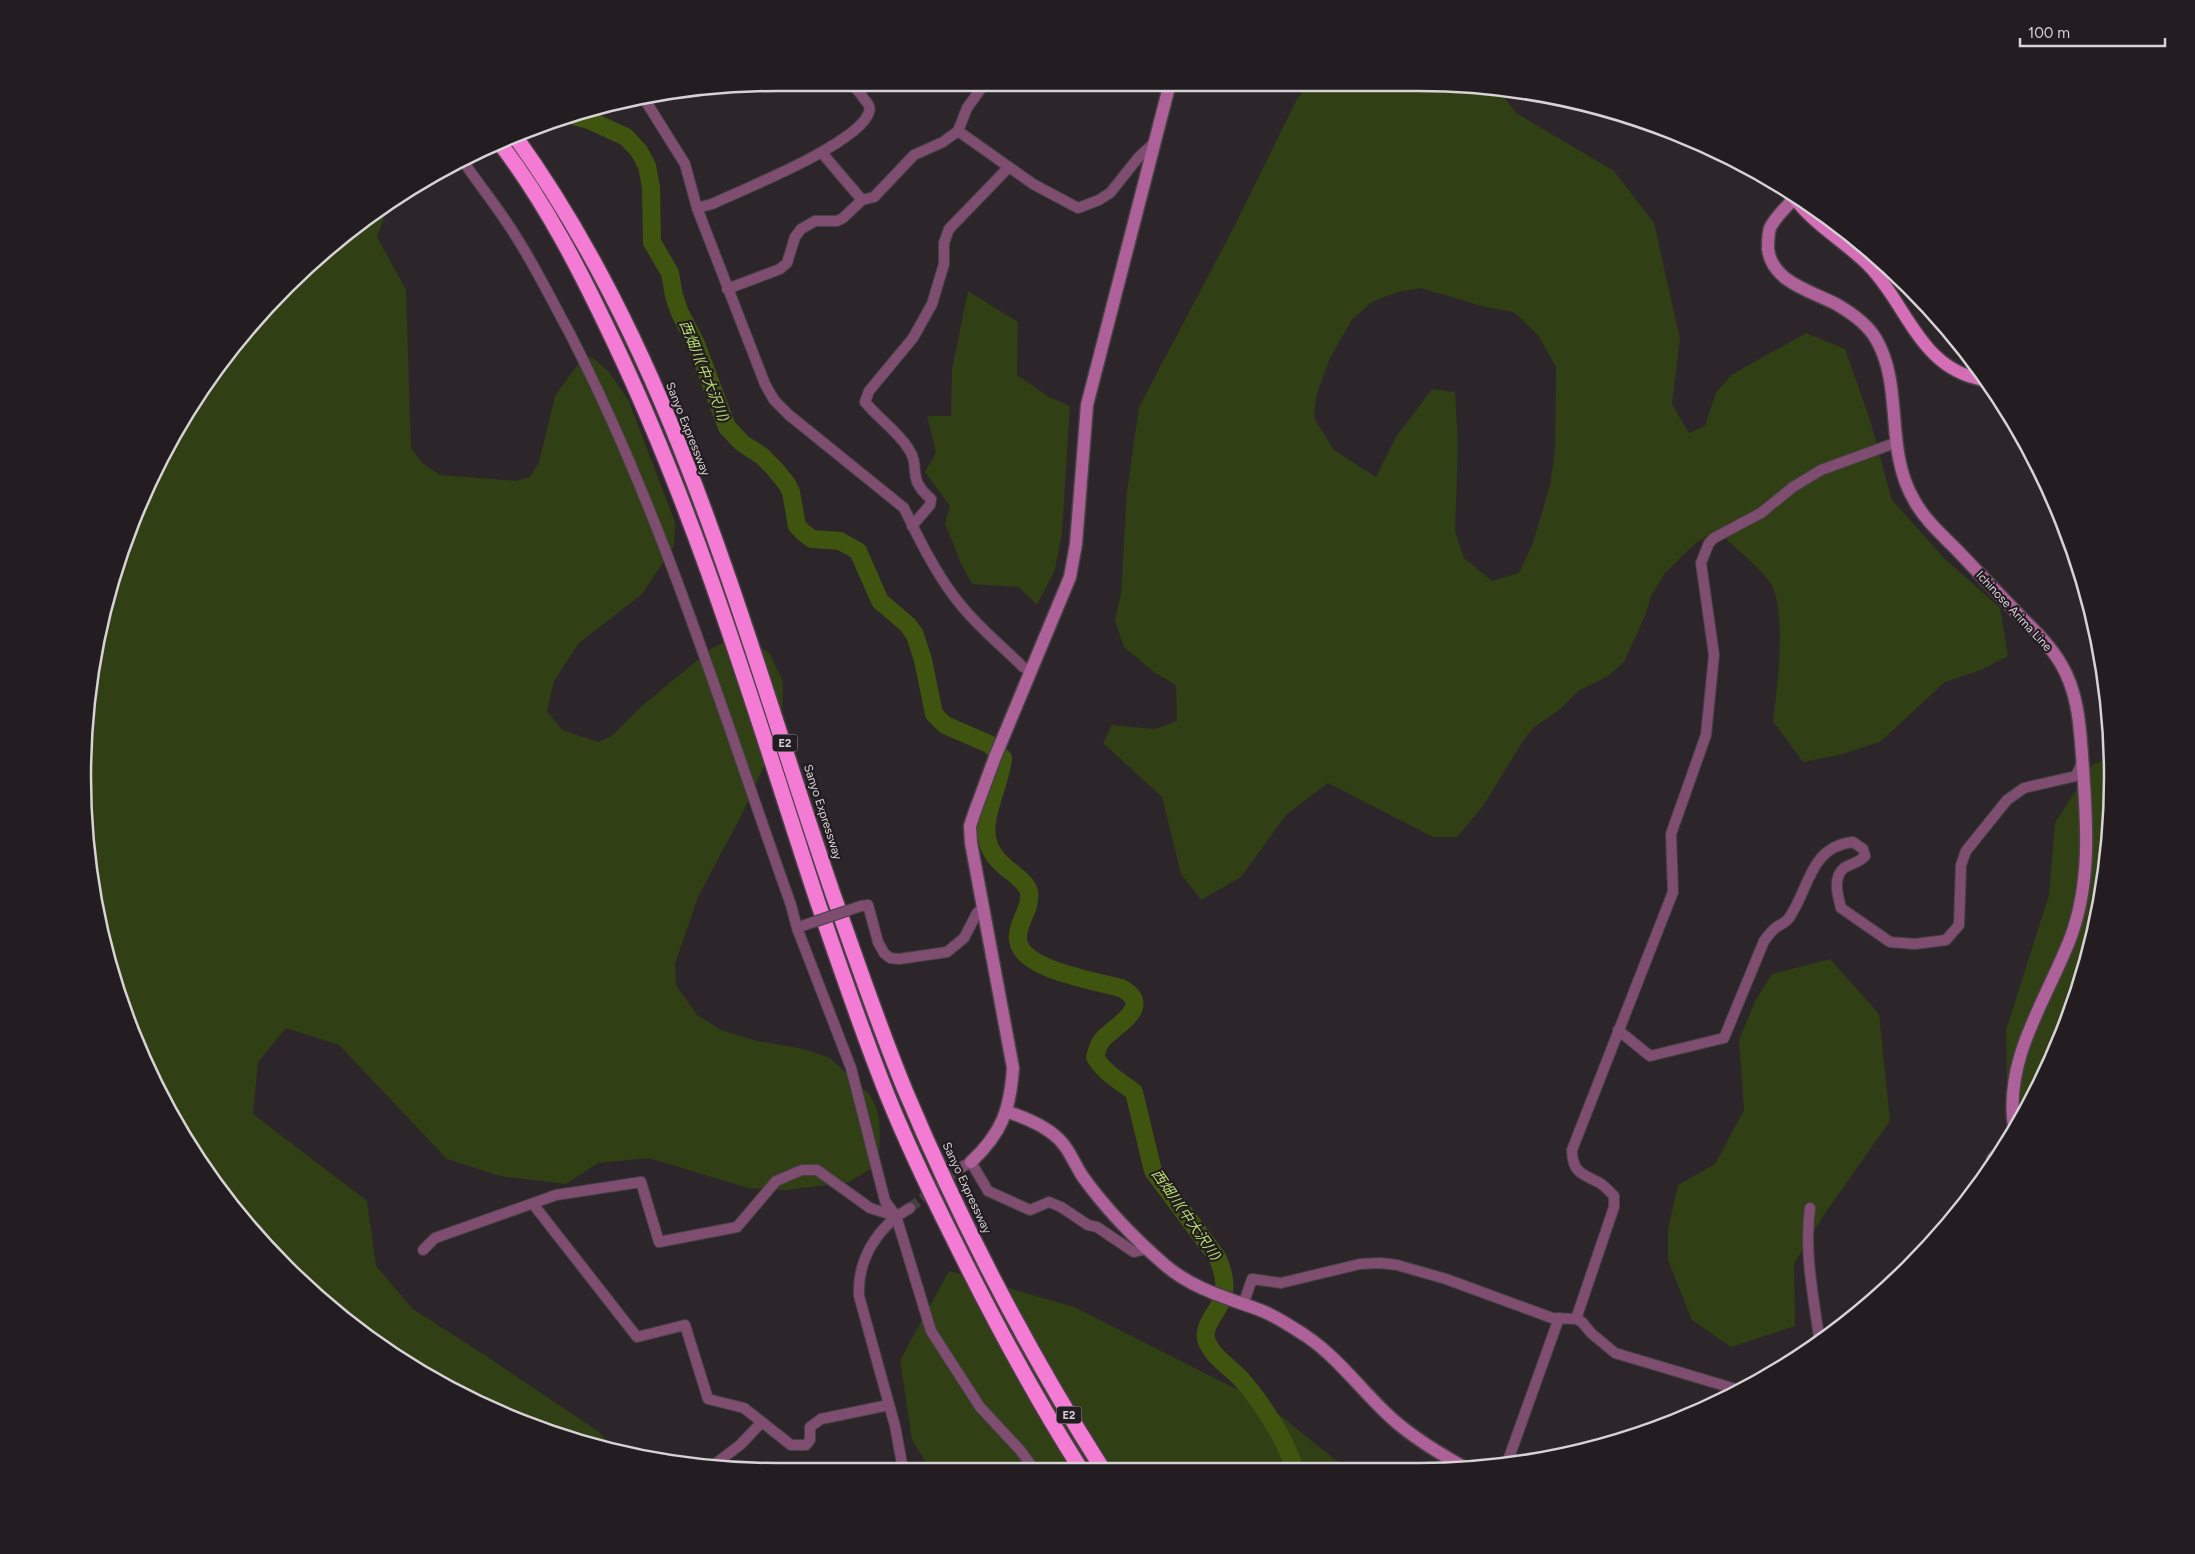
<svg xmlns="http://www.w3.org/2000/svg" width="2195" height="1554" viewBox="0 0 2195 1554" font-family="Figtree,'Noto Sans JP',sans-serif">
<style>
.green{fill:#303f14;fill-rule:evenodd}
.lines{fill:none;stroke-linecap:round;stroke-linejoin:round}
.river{stroke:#3f540e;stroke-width:18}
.street-tunnel{stroke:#464044;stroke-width:10;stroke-dasharray:10 5;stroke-linecap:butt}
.street-casing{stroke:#474245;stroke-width:12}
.secondary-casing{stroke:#474245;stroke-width:15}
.primary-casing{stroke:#474245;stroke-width:15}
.highway-casing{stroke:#474245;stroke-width:18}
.street{stroke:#7e4d70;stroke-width:10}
.secondary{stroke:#ae6098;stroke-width:12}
.primary{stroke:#d36eb7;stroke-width:12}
.highway{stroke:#f47bd3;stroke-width:15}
.street-bridge-casing{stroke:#474245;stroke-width:12;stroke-linecap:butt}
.street-bridge{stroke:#7e4d70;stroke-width:10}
.labels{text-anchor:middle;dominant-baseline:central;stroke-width:4.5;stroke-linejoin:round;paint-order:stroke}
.shield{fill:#231d21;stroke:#a19c9f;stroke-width:1}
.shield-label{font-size:11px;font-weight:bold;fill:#d7d2d5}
.street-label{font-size:12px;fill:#d7d2d5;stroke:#231d21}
.water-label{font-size:14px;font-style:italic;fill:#b6df6c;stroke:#231d21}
.rim{fill:none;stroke:#d7d2d5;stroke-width:2.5}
</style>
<rect width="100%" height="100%" fill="#2c262a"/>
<g class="green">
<path d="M1309 83H1418L1500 91 1516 113 1614 171 1654 223 1680 339 1672 404 1689 433 1705 426 1716 393 1731 375 1806 333 1845 349 1870 420 1892 500 1946 560 2000 608 2008 656 1981 670 1945 682 1880 742 1839 755 1803 762 1773 721C1777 689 1788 607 1769 581 1756 564 1737 550 1722 535L1711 534 1697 542 1665 573 1651 596 1645 616 1624 662 1608 676 1578 691 1559 710 1533 728 1523 741 1483 806 1457 837H1433L1328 783 1286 815 1241 877 1201 900 1181 874 1162 797 1103 743 1112 725 1155 729 1177 721 1176 685 1155 673 1124 647 1115 620 1121 594 1127 491 1139 407 1234 227 1297 99ZM1421 288 1485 307 1514 312 1538 335 1556 367 1555 451 1550 485 1533 543 1519 573 1492 581 1464 558 1455 531 1458 446 1455 392 1432 389 1396 437 1376 477 1334 450 1314 418 1316 397 1329 360 1351 321 1372 302 1397 292Z"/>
<path d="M391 200 377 237 406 290 411 448 422 463 440 475 516 481 530 477 539 462 555 396 584 356 593 358 608 371 628 399 675 522 674 546 642 594 579 643 554 681 547 711 562 730 598 742 612 736 643 705 712 648 736 637 758 645 770 654 783 682 782 727 742 814 698 897 675 964 676 985 697 1015 721 1030 757 1041 804 1049 830 1058 869 1094C884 1114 879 1140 879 1164L849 1182 787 1190 748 1188 649 1158 598 1163 566 1184 500 1176 447 1159 339 1045 286 1028 258 1062 253 1114 367 1201 376 1266 413 1309 483 1354 599 1432 616 1451 598 1448 470 1400 354 1328 255 1235 154 1084 119 1000 88 868V686L135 511 199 391 255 319Z"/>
<path d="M968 291 1018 322 1017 375 1049 397 1070 406 1062 533 1055 570 1037 605 1019 587 972 584 961 564 945 523 950 506 925 472 936 452 927 416H951L952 369Z"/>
<path d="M2109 758 2111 822 2089 956 2041 1084 2008 1136 2006 1030 2049 895 2055 823 2092 765Z"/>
<path d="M1830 959 1879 1014 1890 1121 1823 1216 1794 1264 1795 1326 1731 1347 1692 1320 1668 1260V1229L1678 1185 1715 1164 1744 1110 1739 1040 1755 1001 1772 974Z"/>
<path d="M949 1271 1074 1307 1266 1404 1343 1466 930 1469 912 1440 900 1360Z"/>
</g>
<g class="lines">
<path class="river" d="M570 115 589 120 626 137 639 151 647 166 651 187 652 242 670 273 674 296 680 313 696 344 727 427 742 443 762 456 774 468 787 484 791 492 797 526 804 533 812 539 840 541 858 551 880 601 908 625 915 635 923 660 934 714 945 725 989 744 1003 758C1000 793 969 832 1000 862 1008 871 1026 880 1029 892 1032 909 1016 923 1018 940 1021 970 1097 981 1121 988 1155 1006 1116 1025 1103 1039 1098 1044 1097 1051 1095 1057 1105 1074 1119 1080 1134 1092L1153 1171 1217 1257C1223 1270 1227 1283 1223 1297 1219 1311 1203 1324 1206 1339 1211 1356 1229 1366 1241 1379 1260 1400 1286 1440 1294 1467"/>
<path class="street-tunnel" d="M910 1208 960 1168"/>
<defs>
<g id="street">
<path d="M645 100 685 164 697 208 765 384 774 400 789 415 904 508C918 538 939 579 960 604 978 627 1002 646 1023 667L1032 671"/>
<path d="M958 131 1033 184 1078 208 1099 200 1110 193 1138 158 1155 142"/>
<path d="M822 153 862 200"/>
<path d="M463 161C480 186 499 209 515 235 535 266 551 299 569 332 663 514 722 712 791 905L797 928 851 1068 885 1201 896 1216 931 1331 980 1407 1020 1450 1033 1468"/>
<path d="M697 208 712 204C744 189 860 143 869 112 871 107 868 103 864 99 856 87 855 86 840 83"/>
<path d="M727 289 780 269 787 263 795 237 801 229 815 221H837L843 218 862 200 874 197 914 155 943 142 958 131 967 108 985 83"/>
<path d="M912 526 930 505 931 499C905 477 922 468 908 448 897 431 878 418 865 402L869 391 913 338 932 304 944 264V243L949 229 1009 167"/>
<path d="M861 906 868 905 878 942 884 953 890 958 899 959 947 952 964 938 977 913 984 907"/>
<path d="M1618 1030 1650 1056 1724 1038 1764 941C1767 937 1770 933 1774 929 1778 925 1785 924 1789 918 1810 888 1809 847 1853 842L1863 849 1865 856C1859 863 1851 863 1844 868 1832 878 1838 896 1841 908L1890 942 1915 944 1946 940 1959 925 1961 865 1966 851 2007 800 2024 788 2076 776 2082 763"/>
<path d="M1990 1166 1992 1158 1999 1151"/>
<path d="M960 1168 971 1162 988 1191 1030 1210 1049 1202 1061 1207 1088 1225 1097 1227 1134 1252 1147 1249"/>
<path d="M533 1204 637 1337 685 1325 708 1399 744 1408 791 1445H806L810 1440V1427L821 1419 889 1405"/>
<path d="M1810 1208C1804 1251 1813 1294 1819 1337"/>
<path d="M423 1250 435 1238 556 1195 641 1182 659 1242 737 1227 776 1181 802 1170H817L870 1208 896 1216"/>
<path d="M1243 1305 1252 1279 1281 1283 1360 1264 1380 1263 1397 1265 1446 1279 1552 1318 1576 1319 1582 1322 1591 1333 1615 1353 1739 1390"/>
<path d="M1576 1319 1614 1207V1196C1609 1191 1604 1185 1598 1182 1581 1174 1572 1171 1572 1150L1673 892 1671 834 1706 735 1714 655 1701 563 1709 543 1714 538 1761 513 1793 487 1821 470 1895 443"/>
<path d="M1506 1466 1559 1318"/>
<path d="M711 1467 740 1445 762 1422"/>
<path d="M903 1469 895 1426 859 1296C857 1259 878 1226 910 1208"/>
</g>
<g id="secondary">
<path d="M1794 198C1787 207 1775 217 1770 228 1768 234 1768 242 1768 249 1772 282 1811 291 1836 304 1850 312 1868 325 1876 339 1904 387 1884 449 1914 500 1924 519 1941 534 1956 549 1977 571 1998 593 2019 615 2034 630 2050 645 2061 664 2080 696 2080 733 2083 768 2087 826 2091 884 2070 939 2046 1001 2004 1058 2014 1127"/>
<path d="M1006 1111C1022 1117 1039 1123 1053 1134 1068 1145 1073 1162 1083 1177 1106 1209 1135 1239 1165 1265 1193 1289 1227 1298 1260 1310 1276 1316 1292 1327 1306 1336 1336 1356 1359 1387 1385 1412 1406 1433 1435 1451 1462 1466"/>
<path d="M971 1162C1002 1133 1010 1110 1013 1068L971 843 970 826 975 811 995 757 1070 577 1076 544 1087 405 1170 83"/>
</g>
<path id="primary" d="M1790 192C1809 222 1843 240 1868 265 1908 305 1919 369 1984 380"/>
<g id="highway">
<path d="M514 135C678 361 744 637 834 897 857 961 879 1027 905 1090 960 1221 1026 1348 1102 1468"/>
<path d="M499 142C546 203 582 274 615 344 700 523 755 712 817 900 839 964 861 1029 886 1092 906 1142 929 1190 953 1238 992 1317 1033 1394 1080 1468"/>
</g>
</defs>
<use href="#street" class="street-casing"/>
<use href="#secondary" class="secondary-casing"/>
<use href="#primary" class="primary-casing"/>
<use href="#highway" class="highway-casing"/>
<use href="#street" class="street"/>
<use href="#secondary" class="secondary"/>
<use href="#primary" class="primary"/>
<use href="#highway" class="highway"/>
<defs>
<path id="street-bridge" d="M802 926 861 906"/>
</defs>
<use href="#street-bridge" class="street-bridge-casing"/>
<use href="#street-bridge" class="street-bridge"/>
</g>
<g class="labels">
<g class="shield">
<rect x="772.5" y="734.5" width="25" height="17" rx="4"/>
<rect x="1056.5" y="1406.5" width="25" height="17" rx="4"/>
</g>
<g class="shield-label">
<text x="785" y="743">E2</text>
<text x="1069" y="1415">E2</text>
</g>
<g class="street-label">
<text transform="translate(688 429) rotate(68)">Sanyo Expressway</text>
<text transform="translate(2014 611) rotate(47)">Ichinose Arima Line</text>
<text transform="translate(823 812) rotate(72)">Sanyo Expressway</text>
<text transform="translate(967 1188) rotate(65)">Sanyo Expressway</text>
</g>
<g class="water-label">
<text transform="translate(704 371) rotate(68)">西畑川(中大沢川)</text>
<text transform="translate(1186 1215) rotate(55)">西畑川(中大沢川)</text>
</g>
</g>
<path d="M0 0H2195V1554H0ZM777 91H1418A686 686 0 0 1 2104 777V777A686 686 0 0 1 1418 1463H777A686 686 0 0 1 91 777V777A686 686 0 0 1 777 91Z" fill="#231d21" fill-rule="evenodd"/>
<path class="rim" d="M777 91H1418A686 686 0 0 1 2104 777V777A686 686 0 0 1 1418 1463H777A686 686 0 0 1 91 777V777A686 686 0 0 1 777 91Z"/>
<path d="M2020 38v8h145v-8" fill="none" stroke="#d7d2d5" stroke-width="2.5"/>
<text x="2028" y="38" font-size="15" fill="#d7d2d5" stroke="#231d21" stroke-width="4" paint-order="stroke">100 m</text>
</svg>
